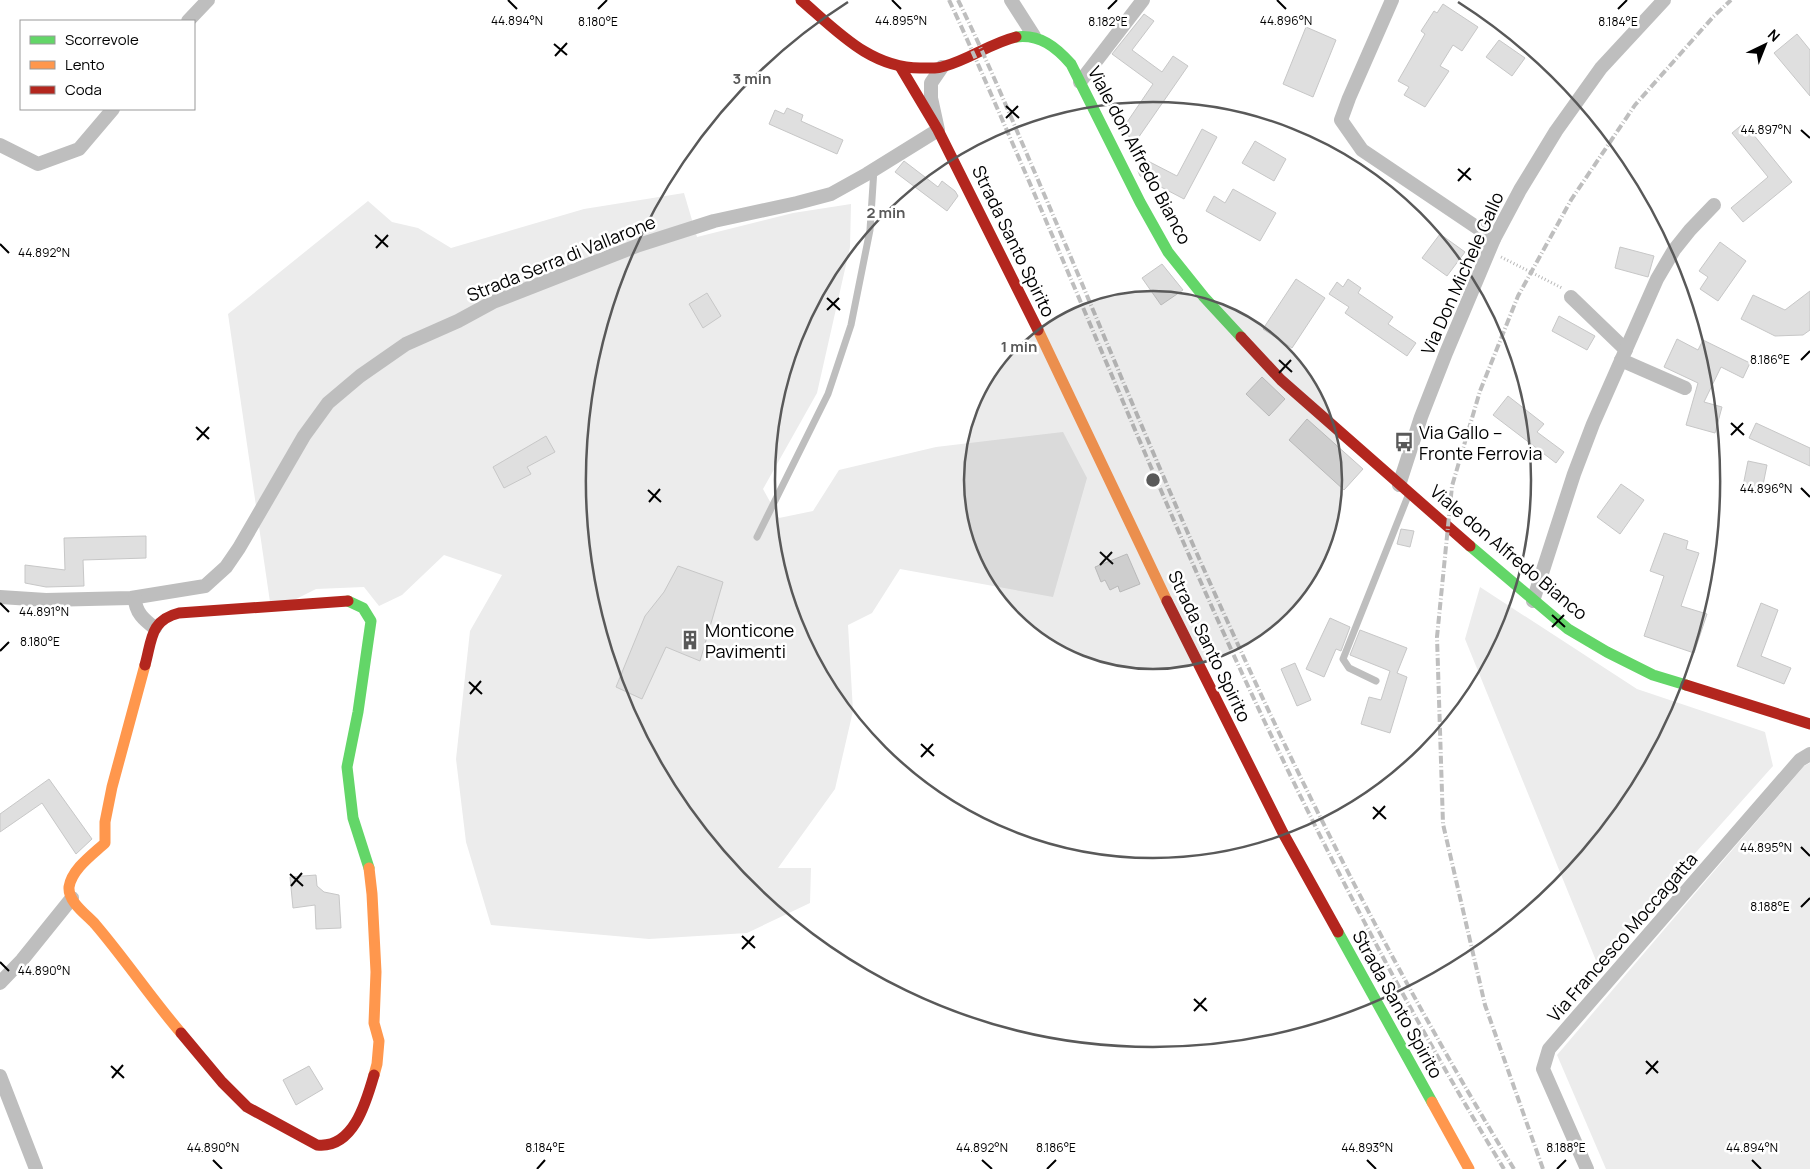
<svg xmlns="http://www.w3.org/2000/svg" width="1810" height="1169" viewBox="0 0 1810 1169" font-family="Manrope,sans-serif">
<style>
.green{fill:#ececec}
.building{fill:#dfdfdf;stroke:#c7c7c7}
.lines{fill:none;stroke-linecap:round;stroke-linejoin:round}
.path{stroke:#b9b9b9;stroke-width:3;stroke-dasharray:1 2.5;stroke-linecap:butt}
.lane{stroke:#bebebe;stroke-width:7}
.street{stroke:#bebebe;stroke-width:14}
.fast{stroke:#63d668;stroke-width:11}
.slow{stroke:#ff974d;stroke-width:11}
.jam{stroke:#b3261e;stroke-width:11}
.rail{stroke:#bebebe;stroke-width:4;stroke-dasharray:8 2.5 1 2.5;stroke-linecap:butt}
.ticks{fill:none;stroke:#000;stroke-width:2}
.ring{fill:none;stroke:#595959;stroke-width:2.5}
.labels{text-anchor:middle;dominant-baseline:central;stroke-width:5;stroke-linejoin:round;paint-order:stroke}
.street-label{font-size:18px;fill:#000;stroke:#fff}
.poi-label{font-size:18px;fill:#000;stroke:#fff;text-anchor:start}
.ticks-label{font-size:12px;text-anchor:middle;fill:#000;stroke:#fff;stroke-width:5;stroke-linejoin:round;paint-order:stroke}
.centre{fill:#595959;stroke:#fff;stroke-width:2.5}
.ring-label{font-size:15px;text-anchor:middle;font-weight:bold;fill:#595959;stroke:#fff;stroke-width:5;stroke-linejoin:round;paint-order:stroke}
</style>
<rect width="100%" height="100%" fill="#fff"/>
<g class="green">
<path d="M684 193 697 237 793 213 851 204 850 247 817 393 763 489 779 518 813 511 839 470 936 447 1063 432 1087 478 1053 597 900 569 872 613 848 625 853 711 835 789 778 868H811L810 903 747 933 649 939 491 925 466 842 456 759 470 631 502 575 444 555 402 595 379 606 364 587 316 589 294 600 270 602 228 314 368 201 392 222 418 228 451 248 584 209Z"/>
<path d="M1480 587 1637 689 1765 732 1773 766 1597 963 1465 639Z"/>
<path d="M1810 763V1169H1606L1557 1055 1804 766Z"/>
</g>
<g class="building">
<path d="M1443 4 1478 27 1462 51 1453 45 1440 66 1449 71 1425 107 1404 95 1409 87 1398 81 1425 34 1421 31 1434 11 1437 13Z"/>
<path d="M1144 14 1154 21 1132 50 1162 72 1173 56 1188 66 1136 141 1121 131 1153 84 1112 54Z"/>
<path d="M1306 27 1336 40 1313 97 1283 84Z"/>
<path d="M1797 34 1810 50V96L1774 53Z"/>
<path d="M1499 40 1525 58 1512 76 1486 57Z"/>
<path d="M787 108 803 115 801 121 843 140 837 154 769 124 775 110 784 114Z"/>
<path d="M1744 123 1792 182 1743 222 1731 208 1768 177 1732 133Z"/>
<path d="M1202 129 1217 137 1184 199 1140 176 1138 171 1144 159 1177 176Z"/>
<path d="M1255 141 1286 159 1274 181 1242 163Z"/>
<path d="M904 161 938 187 942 181 955 191 958 196 947 211 895 172Z"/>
<path d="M1233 189 1276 213 1260 241 1206 211 1214 196 1225 203Z"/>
<path d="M1440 234 1465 252 1447 276 1422 258Z"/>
<path d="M1720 242 1746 261 1718 301 1700 289 1708 277 1699 271Z"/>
<path d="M1620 247 1654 256 1648 277 1615 268Z"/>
<path d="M1162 264 1183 290 1161 305 1142 278Z"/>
<path d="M1296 279 1325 298 1292 348 1263 329Z"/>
<path d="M1348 279 1361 288 1358 293 1393 317 1388 324 1416 343 1407 356 1345 313 1349 307 1329 294 1337 282 1343 287Z"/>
<path d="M1810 291V330L1803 335 1775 336 1741 319 1753 295 1785 310Z"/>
<path d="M707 293 721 316 703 328 689 304Z"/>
<path d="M1559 316 1595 336 1587 350 1552 331Z"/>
<path d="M1677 339 1698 350 1703 340 1750 363 1743 378 1721 367 1704 402 1722 407 1715 433 1686 425 1698 383 1664 367Z"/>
<path d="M1262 377 1285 399 1269 416 1246 394Z"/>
<path d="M1508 396 1544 424 1537 432 1564 452 1556 463 1493 415Z"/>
<path d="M1307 419 1363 469 1344 490 1289 440Z"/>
<path d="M1756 423 1810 448V466L1749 438Z"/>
<path d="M546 436 555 452 527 467 531 474 504 488 493 467Z"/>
<path d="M1748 461 1767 465 1762 490 1743 486Z"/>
<path d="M1621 484 1644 500 1620 534 1597 517Z"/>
<path d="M1401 529 1414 531 1410 547 1397 544Z"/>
<path d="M1664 533 1688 541 1686 549 1699 553 1681 606 1707 614 1694 653 1644 636 1664 576 1650 571Z"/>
<path d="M146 536V558L83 560 84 586 46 587 25 583V565L65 570 64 538Z"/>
<path d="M1127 554 1140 584 1120 592 1118 586 1110 590 1105 580 1101 582 1095 567Z"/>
<path d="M678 566 723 582 700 661 666 647 642 699 616 687 645 616 664 592Z"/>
<path d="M1761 603 1778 610 1761 656 1791 668 1784 684 1737 666Z"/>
<path d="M1330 618 1350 627 1341 651 1336 649 1324 677 1306 669Z"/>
<path d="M1360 630 1407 648 1397 673 1407 677 1390 733 1361 724 1369 697 1381 700 1390 671 1350 655Z"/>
<path d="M1295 663 1311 700 1297 706 1281 669Z"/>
<path d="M49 779 92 839 76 854 42 803 0 832V814Z"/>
<path d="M316 875 317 886 324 892 339 895 341 928 316 929 315 905 293 908 290 877Z"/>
<path d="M309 1066 323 1089 296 1105 283 1080Z"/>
</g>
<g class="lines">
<path class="path" d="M1501 257 1562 288"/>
<g class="lane">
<path d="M757 537 828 394 851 325 870 230 874 169"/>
<path d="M1376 681 1349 668 1343 659 1408 496"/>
</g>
<g class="street">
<path d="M1011 0 1034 36"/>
<path d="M1392 0 1349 98 1341 120 1362 150 1494 239"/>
<path d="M188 21 208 0"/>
<path d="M1080 82 1143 0"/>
<path d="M0 145 38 164 79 149 113 109"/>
<path d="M1571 297 1626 350"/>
<path d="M1621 360 1685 388"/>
<path d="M1399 485 1421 417 1446 353 1494 239 1520 190 1556 131 1601 68 1664 0"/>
<path d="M0 597 46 600 131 598 205 586 226 567 239 548 304 436 328 403 360 376 406 344 458 321 493 302 639 245 714 221 797 203 831 194 867 174 938 130 931 98V83L942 67"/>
<path d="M135 598C135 612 144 620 155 628"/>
<path d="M1533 601 1574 474 1593 424 1657 279 1674 250 1690 230 1714 205"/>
<path d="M0 983 22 960 72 898"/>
<path d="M0 1076 36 1169"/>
<path d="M1587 1169 1543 1069 1549 1049 1800 760 1810 754"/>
</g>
<g class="fast">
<path d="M1016 37C1040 34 1056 47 1071 64L1140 202 1168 252 1204 297 1241 337"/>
<path d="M1470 546 1568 629 1607 652 1653 675 1686 685"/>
<path d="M348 601 363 608 371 621 358 712 347 767 353 818 369 868"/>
<path d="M1338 932 1432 1102"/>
</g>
<g class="slow">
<path d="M1038 330 1167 601"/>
<path d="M145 665 112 787 105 822V843C92 855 72 869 69 887 68 902 86 914 95 924 125 959 151 998 181 1033"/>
<path d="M369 868 372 894 376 972 374 1023 379 1041 377 1064 374 1075"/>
<path d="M1432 1102 1469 1169"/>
</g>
<g class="jam">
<path d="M801 0C837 31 871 69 922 68 929 68 938 69 945 66 970 59 991 43 1016 37"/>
<path d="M901 68 938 130 1038 330"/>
<path d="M1241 337 1281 380 1470 546"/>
<path d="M1167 601 1283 833 1338 932"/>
<path d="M145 665C152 640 150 620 179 613L348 601"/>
<path d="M1686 685 1810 724"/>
<path d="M181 1033 222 1082 247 1107 317 1145C353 1149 366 1103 374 1075"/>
</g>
<g class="rail">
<path d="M949 0C972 49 993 99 1015 149 1066 266 1115 384 1166 502 1264 731 1374 956 1504 1169"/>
<path d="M958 0C986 57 1010 115 1035 173 1100 324 1161 477 1230 627 1314 813 1408 995 1514 1169"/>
<path d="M1543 1169 1485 1005 1443 824 1437 637 1452 486 1480 391 1518 296 1571 200 1635 105 1713 17 1731 0"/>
</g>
</g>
<path class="ticks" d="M508 0 517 9M892 0 901 9M1277 0 1286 9M598 9 607 0M1108 9 1117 0M1618 9 1627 0M554 44 567 55M555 56 567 43M1006 106 1019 118M1006 118 1018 106M1801 130 1810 138M1458 169 1471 180M1458 181 1470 168M375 235 388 247M0 244 9 253M376 248 388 235M827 298 840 310M827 310 839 298M1279 360 1292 372M1801 360 1810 351M1279 373 1291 360M1731 423 1744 435M196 427 209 439M1731 435 1743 423M197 440 209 427M1801 488 1810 497M648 490 661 502M649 502 660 489M1100 552 1113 564M1100 565 1112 552M0 603 9 612M1552 615 1565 627M1552 627 1564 615M0 651 9 642M469 682 482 694M470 694 481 681M921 744 934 756M921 757 933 744M1373 807 1386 819M1373 819 1385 806M1801 847 1810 856M290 874 303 886M291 886 302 873M1801 907 1810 898M742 936 755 948M742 949 754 936M0 962 9 971M1194 999 1207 1011M1194 1011 1206 998M1646 1061 1658 1073M111 1066 124 1078M1646 1074 1658 1061M112 1078 123 1065M213 1160 222 1169M982 1160 992 1169M1367 1160 1376 1169M1752 1160 1761 1169M537 1169 545 1160M1047 1169 1056 1160M1557 1169 1566 1160"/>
<circle cx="1153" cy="480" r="189" fill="#595959" fill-opacity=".12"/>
<g class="ring">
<circle cx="1153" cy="480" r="189"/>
<circle cx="1153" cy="480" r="378"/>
<path d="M1458 2A567 567 0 1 1 848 2"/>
</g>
<defs>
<symbol id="bus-bare" viewBox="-9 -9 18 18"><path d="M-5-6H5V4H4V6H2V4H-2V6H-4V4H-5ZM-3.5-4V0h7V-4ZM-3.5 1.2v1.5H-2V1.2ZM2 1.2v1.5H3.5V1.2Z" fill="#595959" stroke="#fff" stroke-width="2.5" paint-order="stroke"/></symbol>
<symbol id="building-bare" viewBox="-9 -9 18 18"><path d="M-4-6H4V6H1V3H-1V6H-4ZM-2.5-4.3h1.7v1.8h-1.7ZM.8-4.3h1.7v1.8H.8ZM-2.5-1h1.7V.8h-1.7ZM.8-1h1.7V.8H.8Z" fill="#595959" stroke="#fff" stroke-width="2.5" paint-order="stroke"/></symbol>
</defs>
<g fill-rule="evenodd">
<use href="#bus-bare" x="1390" y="428" width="28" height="28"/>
<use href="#building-bare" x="676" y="626" width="28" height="28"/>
</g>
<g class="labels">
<g class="street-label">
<text transform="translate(1140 155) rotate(62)">Viale don Alfredo Bianco</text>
<text transform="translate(1014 241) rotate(64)">Strada Santo Spirito</text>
<text transform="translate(561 258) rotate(-22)">Strada Serra di Vallarone</text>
<text transform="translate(1462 273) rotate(-66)">Via Don Michele Gallo</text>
<text transform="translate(1509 552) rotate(40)">Viale don Alfredo Bianco</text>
<text transform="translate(1210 646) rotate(64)">Strada Santo Spirito</text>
<text transform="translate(1622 937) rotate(-49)">Via Francesco Moccagatta</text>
<text transform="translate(1398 1004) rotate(61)">Strada Santo Spirito</text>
</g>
<g class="poi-label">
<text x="1419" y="432">Via Gallo –<tspan x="1419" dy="21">Fronte Ferrovia</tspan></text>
<text x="705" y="630">Monticone<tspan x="705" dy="21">Pavimenti</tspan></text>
</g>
</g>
<g class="ticks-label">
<text x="517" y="25">44.894°N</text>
<text x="901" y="25">44.895°N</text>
<text x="1286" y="25">44.896°N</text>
<text x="598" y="26">8.180°E</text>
<text x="1108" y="26">8.182°E</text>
<text x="1618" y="26">8.184°E</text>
<text x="1766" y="134">44.897°N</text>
<text x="44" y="257">44.892°N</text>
<text x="1770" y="364">8.186°E</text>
<text x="1766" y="493">44.896°N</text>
<text x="44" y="616">44.891°N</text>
<text x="40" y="646">8.180°E</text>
<text x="1766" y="852">44.895°N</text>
<text x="1770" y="911">8.188°E</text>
<text x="44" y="975">44.890°N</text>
<text x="545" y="1152">8.184°E</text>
<text x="1056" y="1152">8.186°E</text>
<text x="1566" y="1152">8.188°E</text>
<text x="213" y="1152">44.890°N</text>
<text x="982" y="1152">44.892°N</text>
<text x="1367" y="1152">44.893°N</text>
<text x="1752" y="1152">44.894°N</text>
</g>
<circle cx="1153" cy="480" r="8" class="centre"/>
<g class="ring-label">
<text x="752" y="84">3 min</text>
<text x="886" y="218">2 min</text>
<text x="1019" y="352">1 min</text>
</g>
<rect x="20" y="20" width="175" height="90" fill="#ffffff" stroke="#999999"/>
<rect x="30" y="36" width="25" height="8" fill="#63d668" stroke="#999999"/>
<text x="65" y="45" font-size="15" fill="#000000">Scorrevole</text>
<rect x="30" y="61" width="25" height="8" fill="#ff974d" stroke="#999999"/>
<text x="65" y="70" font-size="15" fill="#000000">Lento</text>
<rect x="30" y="86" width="25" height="8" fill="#b3261e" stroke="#999999"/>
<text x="65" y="95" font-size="15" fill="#000000">Coda</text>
<g transform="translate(1765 45) rotate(43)" stroke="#ffffff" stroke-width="4" paint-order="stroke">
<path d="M0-4L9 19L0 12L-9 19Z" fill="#000000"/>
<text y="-8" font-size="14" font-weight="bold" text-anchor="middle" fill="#000000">N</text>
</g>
</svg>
